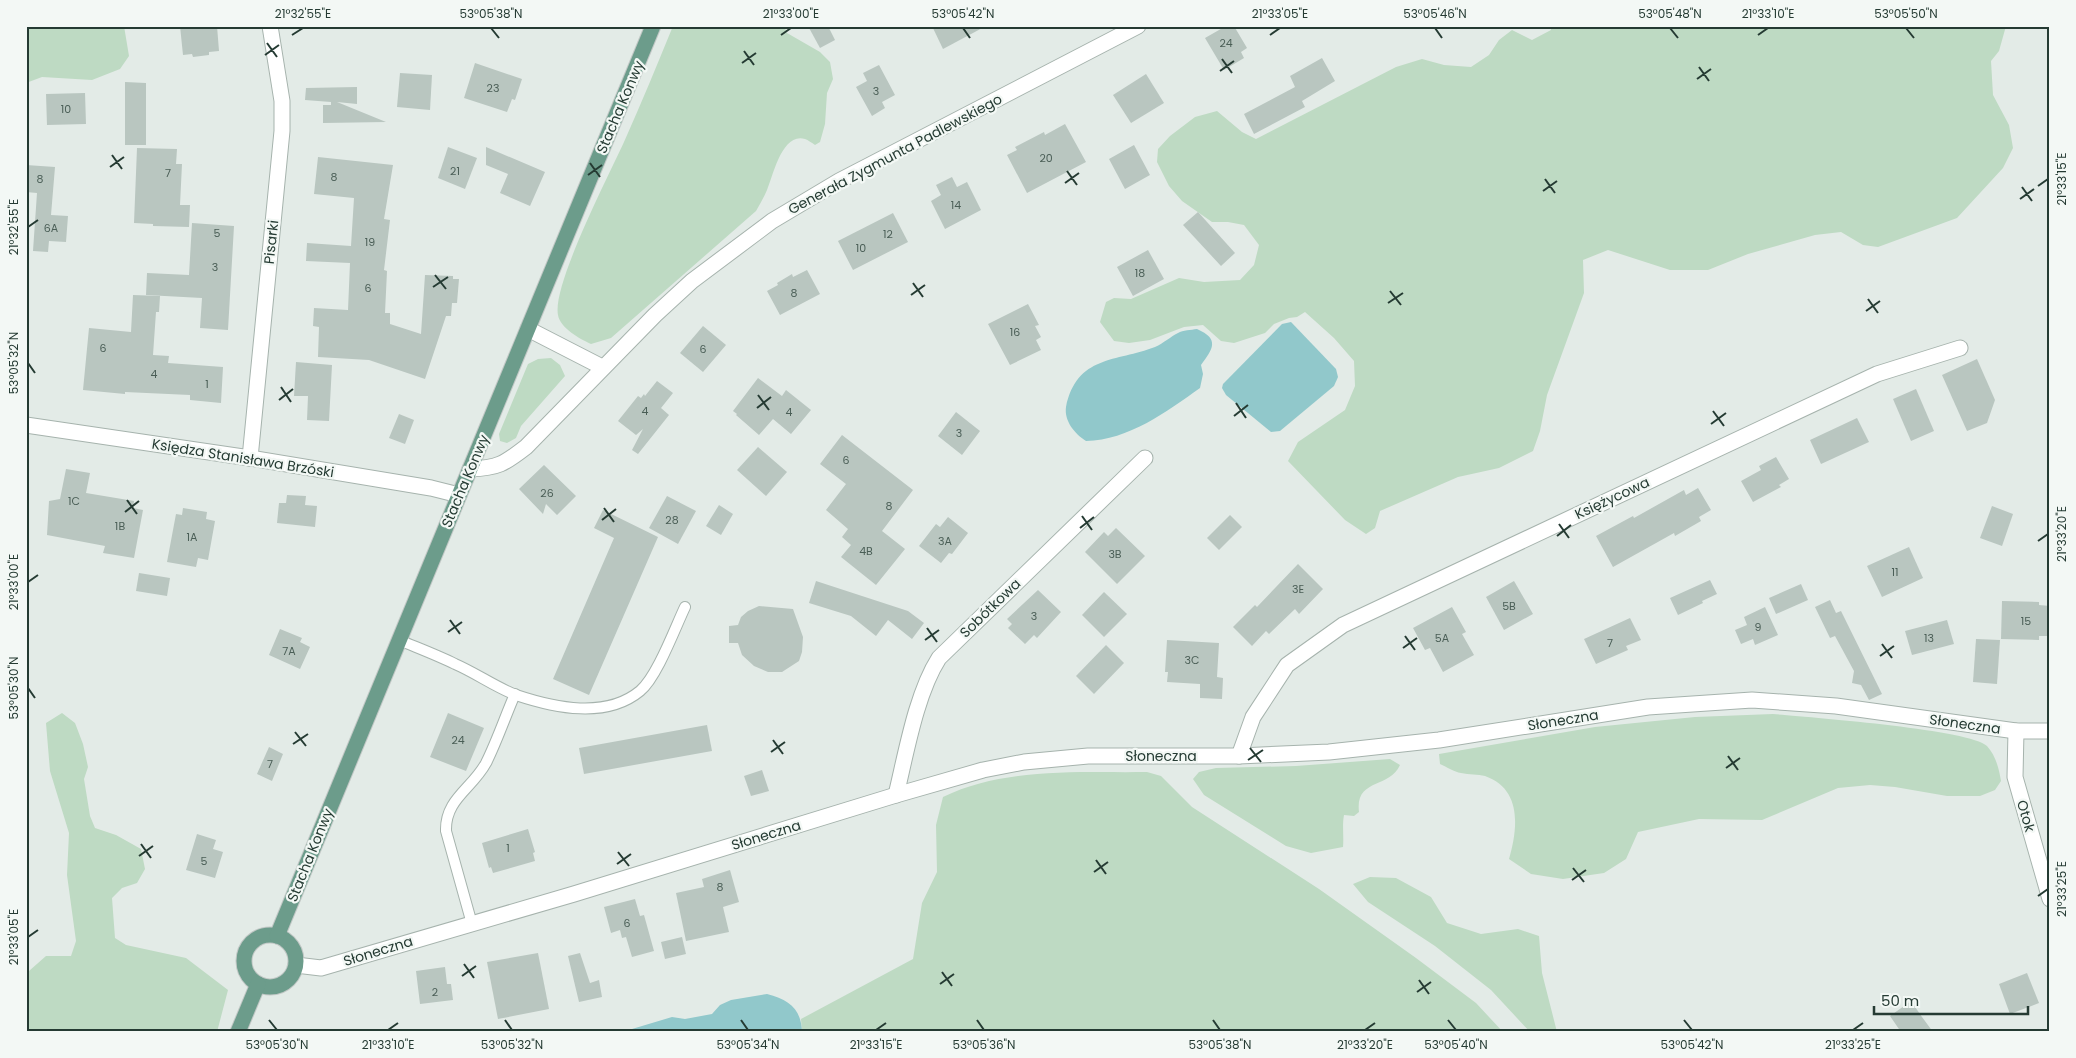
<svg xmlns="http://www.w3.org/2000/svg" width="2076" height="1058" viewBox="0 0 2076 1058" font-family="Poppins,sans-serif">
<style>
.green{fill:#bedac3}
.water{fill:#91c8cb}
.building{fill:#b9c6c0}
.lines{fill:none;stroke-linecap:round;stroke-linejoin:round}
.service-casing{stroke:#a6b3ad;stroke-width:12}
.minor-casing{stroke:#a6b3ad;stroke-width:17}
.tertiary-casing{stroke:#a6b3ad;stroke-width:17}
.primary-casing{stroke:#c2c8c6;stroke-width:17}
.service{stroke:#fff;stroke-width:10}
.minor{stroke:#fff;stroke-width:15}
.tertiary{stroke:#fff;stroke-width:15}
.primary{stroke:#6c9c8b;stroke-width:15}
.ticks{fill:none;stroke:#253b33;stroke-width:2}
.labels{text-anchor:middle;dominant-baseline:central;stroke-width:4.5;stroke-linejoin:round;paint-order:stroke}
.number-label{font-size:11px;fill:#4a5e56}
.street-label{font-size:14px;fill:#253b33;stroke:#f3f8f5}
.neatline{fill:none;stroke:#253b33;stroke-width:2}
.ticks-label{font-size:12px;text-anchor:middle;fill:#253b33}
</style>
<rect width="100%" height="100%" fill="#e3ebe7"/>
<g class="green">
<path d="M26 26H124L129 56 120 69 92 80 42 77 26 83Z"/>
<path d="M673 26H784L787 33 820 52 830 62 833 79 827 93 825 124 820 142 815 145C812 143 808 140 805 139 782 132 773 176 767 190 764 197 760 204 756 211L611 338 591 344C580 339 560 328 558 315 552 285 609 175 624 142 641 104 657 65 673 26Z"/>
<path d="M1551 26H2006L1999 51 1991 61 1993 95 2009 125 2013 148 2003 168 1957 218 1878 247 1863 245 1841 232 1815 235 1748 254 1708 270H1670L1608 250 1583 260 1584 293 1547 395 1540 431 1533 451 1499 468 1458 477 1380 511 1375 528 1366 534 1345 520 1288 461 1298 442 1345 410 1355 386 1354 361 1334 338 1305 312 1297 317 1289 318 1274 324 1265 333 1234 343 1221 341 1203 325 1184 327 1150 340 1129 343 1114 341 1100 322 1106 302 1114 298 1131 299 1179 278 1204 282 1240 280 1254 265 1259 245 1244 225 1228 222H1212L1182 201 1169 186 1157 162 1158 149 1170 136 1195 117 1217 111 1242 132 1256 139 1396 67 1422 59 1444 65 1471 67 1489 55 1499 40 1512 30 1532 40 1551 30Z"/>
<path d="M551 358 560 365 565 376 521 426 516 438 507 443 500 441 499 434 528 364 538 359Z"/>
<path d="M62 713 75 723 83 744 88 767 84 779 90 816 95 828 116 835 141 849 145 869 137 883 122 888 112 898 115 938 126 945 186 958 228 990 217 1032H26V978L29 971 46 956H71L76 941 67 875 69 833 50 771 46 723Z"/>
<path d="M1773 714C1806 717 1970 729 1987 746 1996 756 1999 769 2001 781L1995 790 1980 796H1947L1895 787 1870 785 1838 788 1762 820 1699 819 1638 832 1626 859 1604 873 1563 879 1531 874 1509 859C1518 828 1522 789 1485 776 1478 774 1469 775 1461 773 1454 772 1447 767 1440 764L1439 754 1595 727 1695 717Z"/>
<path d="M1390 759 1400 765C1389 789 1355 778 1359 812L1354 816 1344 815C1342 826 1344 836 1343 847L1311 853 1286 846 1204 795 1193 779 1199 772 1216 768 1296 766Z"/>
<path d="M1147 772 1161 776 1192 807 1319 889 1416 958 1476 1003 1503 1032H802L801 1019 913 959 922 903 937 872 936 825 943 797C1005 767 1079 773 1147 772Z"/>
<path d="M1370 877 1396 878 1431 897 1447 923 1481 934 1518 929 1539 936 1542 973 1557 1032H1530L1491 990 1435 946 1368 902 1353 884Z"/>
</g>
<g class="water">
<path d="M1291 322 1336 369 1338 377 1334 386 1280 431 1271 432 1226 395 1222 388 1223 384 1282 324Z"/>
<path d="M1197 329C1220 339 1213 349 1201 365L1203 374 1200 388C1166 412 1129 440 1086 441 1075 434 1064 421 1066 407 1077 355 1116 362 1155 347 1164 343 1170 337 1178 333 1183 330 1191 330 1197 329Z"/>
<path d="M767 994C789 1000 801 1008 802 1032H622L672 1017 685 1019 712 1014 720 1005 731 1000Z"/>
</g>
<g class="building">
<path d="M180 26H217L219 51 209 52V55L193 57 192 54 183 55Z"/>
<path d="M808 26H828L835 40 820 48Z"/>
<path d="M932 26H986L943 49Z"/>
<path d="M1226 26H1234L1247 48 1241 52 1244 58 1224 70 1205 38Z"/>
<path d="M1322 58 1335 81 1302 101 1305 107 1254 134 1244 114 1295 87 1290 76Z"/>
<path d="M475 63 522 79 515 100 512 99 507 112 464 98Z"/>
<path d="M879 65 895 95 882 102 885 108 872 116 856 87 867 81 863 73Z"/>
<path d="M400 73 432 75 430 110 397 107Z"/>
<path d="M1146 74 1164 103 1131 123 1113 95Z"/>
<path d="M125 82 146 83V145H125Z"/>
<path d="M357 87V104L337 102 386 122 323 123V105H331V102L305 100 306 88Z"/>
<path d="M85 93 86 124 47 125 46 94Z"/>
<path d="M1065 124 1086 162 1027 193 1007 155 1017 150 1015 147 1044 132 1045 135Z"/>
<path d="M1134 145 1150 175 1125 189 1109 159Z"/>
<path d="M448 147 477 158 465 189 438 178Z"/>
<path d="M486 147 545 172 530 206 500 193 508 174 486 165Z"/>
<path d="M137 148 177 149 176 164H182L180 205H190L189 227 153 226V224L134 223Z"/>
<path d="M318 157 393 165 384 219 390 220 384 270 387 271 385 313H390V324L421 334 425 275 453 276V279H459L457 303H452L451 316H446L425 379 369 360 318 357 319 327 313 326 314 308 348 310 350 263 306 261 307 243 351 246 354 198 314 194Z"/>
<path d="M26 165 55 167 51 215 68 216 66 242 49 241 48 252 33 251 37 193 26 192Z"/>
<path d="M952 177 957 187 967 182 981 210 945 229 931 201 941 195 936 185Z"/>
<path d="M1198 212 1235 253 1221 266 1183 225Z"/>
<path d="M893 213 908 242 853 270 838 241Z"/>
<path d="M192 223 234 226 228 330 200 328 202 298 146 295 147 273 189 275Z"/>
<path d="M1148 250 1164 279 1133 296 1117 267Z"/>
<path d="M807 270 820 294 780 315 767 291 778 285 777 283 792 274 793 277Z"/>
<path d="M133 295 160 296 159 312H156L153 355 169 356 168 363 223 367 221 403 190 400V395L125 392V394L83 390 89 328 131 332Z"/>
<path d="M1028 304 1039 325 1035 326 1041 337 1036 340 1041 350 1010 365 988 324Z"/>
<path d="M703 326 726 345 703 372 680 353Z"/>
<path d="M1977 359 1995 400 1987 423 1967 431 1942 375Z"/>
<path d="M296 362 332 365 329 421 307 420 308 396H294Z"/>
<path d="M758 378 782 396 786 390 811 410 791 434 773 419 759 435 736 415 737 414 733 411Z"/>
<path d="M657 381 673 393 661 408 669 415 638 454 632 450 643 429 636 435 618 421 638 396 641 398 644 394 645 396Z"/>
<path d="M1916 389 1934 431 1911 441 1893 399Z"/>
<path d="M956 412 980 431 962 455 938 436Z"/>
<path d="M399 414 414 420 405 444 389 438Z"/>
<path d="M1857 418 1869 442 1821 464 1810 440Z"/>
<path d="M842 435 913 490 882 531 905 549 876 585 841 557 851 545 842 537 848 529 826 510 846 484 820 464Z"/>
<path d="M758 447 787 472 766 496 737 470Z"/>
<path d="M1776 457 1789 479 1779 485 1781 487 1753 502 1741 481 1761 470 1759 466Z"/>
<path d="M544 465 576 496 557 515 546 504 543 514 519 489Z"/>
<path d="M66 469 90 473 86 493 134 501 133 508 143 510 134 558 103 553 105 546 47 535 49 501 60 499Z"/>
<path d="M1698 488 1711 510 1699 517 1701 521 1675 536 1674 533 1613 567 1596 536 1633 516 1634 518 1684 490 1686 495Z"/>
<path d="M287 495 306 496 305 505 317 506 315 527 277 523 279 503H286Z"/>
<path d="M667 496 696 511 678 544 649 528Z"/>
<path d="M719 505 733 514 721 535 706 526Z"/>
<path d="M1992 506 2013 514 2002 546 1980 538Z"/>
<path d="M183 508 207 512 206 519 215 521 208 560 198 558 196 567 167 562 176 514 182 515Z"/>
<path d="M603 510 658 537 589 695 553 679 614 538 594 528Z"/>
<path d="M1230 515 1242 527 1219 550 1207 538Z"/>
<path d="M948 517 968 533 952 554 949 553 941 563 919 546 936 524 940 527Z"/>
<path d="M1116 528 1145 556 1117 584 1085 552 1104 532 1108 536Z"/>
<path d="M1909 547 1923 578 1882 597 1867 566Z"/>
<path d="M1298 564 1323 589 1299 614 1295 609 1269 634 1266 631 1252 646 1233 627 1255 605 1257 607Z"/>
<path d="M139 573 170 578 167 596 136 591Z"/>
<path d="M1710 580 1717 594 1702 601 1703 603 1678 615 1670 598Z"/>
<path d="M816 581 908 611 924 623 912 639 888 620 876 636 851 616 809 603Z"/>
<path d="M1514 581 1533 614 1504 630 1486 597Z"/>
<path d="M1801 584 1808 600 1776 614 1769 598Z"/>
<path d="M1038 590 1061 612 1037 638 1034 635 1025 644 1008 628 1012 624 1007 619Z"/>
<path d="M1104 592 1127 614 1104 637 1082 615Z"/>
<path d="M1830 600 1836 613 1841 611 1882 694 1869 700 1861 685 1852 683 1854 671 1835 636 1830 638 1815 607Z"/>
<path d="M2002 601 2039 602V605L2050 606V636H2039V640L2001 639Z"/>
<path d="M759 606 793 609 803 637 802 652 799 661 782 672H768L754 666 742 655 738 643H729V626L738 625 741 617 748 611Z"/>
<path d="M1452 607 1466 632 1462 634 1474 655 1443 672 1430 648 1425 650 1413 628Z"/>
<path d="M1765 607 1778 635 1755 645 1753 639 1741 644 1735 630 1747 625 1744 617Z"/>
<path d="M1630 618 1641 640 1626 646 1628 650 1596 664 1584 639Z"/>
<path d="M1947 620 1954 644 1912 655 1905 631Z"/>
<path d="M280 629 302 638 300 642 310 647 300 669 269 655Z"/>
<path d="M1976 639 2000 640 1997 684 1973 682Z"/>
<path d="M1167 640 1219 643 1217 677 1223 678 1222 699 1200 698V684L1167 682 1168 672H1165Z"/>
<path d="M1106 645 1124 663 1094 694 1076 676Z"/>
<path d="M448 713 484 728 466 771 430 757Z"/>
<path d="M707 725 712 751 584 774 579 748Z"/>
<path d="M269 747 283 754 272 781 257 774Z"/>
<path d="M762 770 769 791 751 796 744 776Z"/>
<path d="M528 829 535 852 533 853 535 861 493 873 491 867 489 868 482 843Z"/>
<path d="M197 834 216 840 213 849 223 852 215 878 186 870Z"/>
<path d="M730 870 739 902 723 907 729 932 686 941 676 893 704 887 702 879Z"/>
<path d="M635 899 640 916 644 915 654 951 632 957 626 937 622 938 620 930 611 933 604 907Z"/>
<path d="M682 937 686 954 665 959 661 942Z"/>
<path d="M538 953 549 1009 498 1019 487 962Z"/>
<path d="M580 953 590 983 599 980 602 997 579 1002 568 956Z"/>
<path d="M445 967 447 984H451L453 1000 420 1004 416 971Z"/>
<path d="M2027 973 2039 1003 2010 1014 1999 984Z"/>
<path d="M1911 1001 1922 1017 1933 1032H1901L1890 1016Z"/>
</g>
<g class="lines">
<defs>
<g id="service">
<path d="M399 640C418 648 437 655 455 664 476 673 495 687 516 695 555 708 606 719 640 691 657 677 675 628 685 607"/>
<path d="M472 924 446 831C445 799 472 789 486 763 497 741 505 717 515 694"/>
</g>
<g id="minor">
<path d="M26 425 250 458 431 488 459 495"/>
<path d="M250 458 282 131V101L270 26"/>
<path d="M2016 731 2015 777 2050 899"/>
<path d="M1239 756 1253 717 1287 665 1343 625 1877 374 1960 348"/>
<path d="M896 795C906 754 916 694 939 658L1145 458"/>
</g>
<g id="tertiary">
<path d="M528 329 602 367"/>
<path d="M470 469C498 468 504 464 526 447L655 315 692 281 772 221 839 181 1138 26"/>
<path d="M296 965 321 968 574 894 896 795 983 770 1024 762 1088 756H1239L1329 752 1439 740 1648 707 1752 700 1836 706 2016 731H2050"/>
</g>
<g id="primary">
<circle cx="270" cy="961" r="26"/>
<path d="M277 936 653 26"/>
<path d="M238 1032 258 984"/>
</g>
</defs>
<use href="#service" class="service-casing"/>
<use href="#minor" class="minor-casing"/>
<use href="#tertiary" class="tertiary-casing"/>
<use href="#primary" class="primary-casing"/>
<use href="#service" class="service"/>
<use href="#minor" class="minor"/>
<use href="#tertiary" class="tertiary"/>
<use href="#primary" class="primary"/>
</g>
<path class="ticks" d="M491 28 499 38M963 28 970 38M1435 28 1442 38M1670 28 1678 38M1906 28 1914 38M292 35 303 28M781 35 791 28M1270 35 1280 28M1758 35 1768 28M267 43 277 57M744 51 754 65M265 55 279 45M1222 59 1232 73M742 63 756 53M1699 67 1709 81M1220 71 1234 61M1697 79 1711 69M112 155 122 169M590 163 600 177M110 167 124 157M1067 171 1077 185M588 175 602 165M1545 179 1555 193M1065 183 1079 173M2038 186 2048 179M2022 187 2032 201M1543 191 1557 181M2020 199 2034 189M28 227 38 220M435 275 446 289M913 283 923 297M433 287 448 277M1390 291 1401 305M911 295 925 285M1868 299 1878 313M1388 303 1403 293M1866 311 1880 301M28 363 35 373M281 387 291 402M758 395 769 410M279 400 293 389M1236 403 1246 418M757 408 771 397M1713 411 1724 426M1234 416 1248 405M1711 424 1726 413M127 500 137 514M604 508 614 522M125 512 139 501M1082 516 1092 530M602 520 616 509M1559 524 1569 538M1080 528 1094 517M1557 536 1571 525M2038 541 2048 534M28 582 38 575M450 620 460 634M927 628 937 642M448 632 462 622M1405 636 1415 650M925 640 939 630M1882 644 1892 658M1403 648 1417 638M1880 656 1894 646M28 688 35 698M295 732 306 746M773 740 783 754M293 744 308 734M1250 748 1261 762M771 752 785 742M1728 756 1738 770M1248 760 1263 750M1726 768 1740 758M141 844 151 858M618 852 629 866M139 856 153 846M1096 860 1106 874M617 864 631 854M1573 868 1584 882M1094 872 1108 862M1572 880 1586 870M2038 896 2048 889M28 937 38 930M464 964 474 978M942 972 952 986M462 976 476 966M1419 980 1429 994M940 984 954 974M1417 992 1431 982M269 1020 277 1030M505 1020 512 1030M741 1020 748 1030M977 1020 984 1030M1213 1020 1220 1030M1448 1020 1456 1030M1684 1020 1692 1030M388 1030 398 1023M876 1030 886 1023M1365 1030 1375 1023M1853 1030 1863 1023"/>
<g class="labels">
<g class="number-label">
<text x="1226" y="43">24</text>
<text x="493" y="88">23</text>
<text x="876" y="91">3</text>
<text x="66" y="109">10</text>
<text x="1046" y="158">20</text>
<text x="455" y="171">21</text>
<text x="168" y="173">7</text>
<text x="334" y="177">8</text>
<text x="40" y="179">8</text>
<text x="956" y="205">14</text>
<text x="51" y="228">6A</text>
<text x="217" y="233">5</text>
<text x="888" y="234">12</text>
<text x="370" y="242">19</text>
<text x="861" y="248">10</text>
<text x="215" y="267">3</text>
<text x="1140" y="273">18</text>
<text x="368" y="288">6</text>
<text x="794" y="293">8</text>
<text x="1015" y="332">16</text>
<text x="103" y="348">6</text>
<text x="703" y="349">6</text>
<text x="154" y="374">4</text>
<text x="207" y="384">1</text>
<text x="645" y="411">4</text>
<text x="789" y="412">4</text>
<text x="959" y="433">3</text>
<text x="846" y="460">6</text>
<text x="547" y="493">26</text>
<text x="74" y="501">1C</text>
<text x="889" y="506">8</text>
<text x="672" y="520">28</text>
<text x="120" y="526">1B</text>
<text x="192" y="537">1A</text>
<text x="945" y="541">3A</text>
<text x="866" y="551">4B</text>
<text x="1115" y="554">3B</text>
<text x="1895" y="572">11</text>
<text x="1298" y="589">3E</text>
<text x="1509" y="606">5B</text>
<text x="1034" y="616">3</text>
<text x="2026" y="621">15</text>
<text x="1758" y="627">9</text>
<text x="1442" y="638">5A</text>
<text x="1929" y="638">13</text>
<text x="1610" y="643">7</text>
<text x="289" y="651">7A</text>
<text x="1192" y="660">3C</text>
<text x="458" y="740">24</text>
<text x="270" y="764">7</text>
<text x="508" y="848">1</text>
<text x="204" y="861">5</text>
<text x="720" y="887">8</text>
<text x="627" y="923">6</text>
<text x="435" y="992">2</text>
</g>
<g class="street-label">
<text transform="translate(620 107) rotate(-67)">Stacha Konwy</text>
<text transform="translate(895 154) rotate(-28)">Generała Zygmunta Padlewskiego</text>
<text transform="translate(271 242) rotate(-84)">Pisarki</text>
<text transform="translate(243 458) rotate(9)">Księdza Stanisława Brzóski</text>
<text transform="translate(465 481) rotate(-67)">Stacha Konwy</text>
<text transform="translate(1612 498) rotate(-25)">Księżycowa</text>
<text transform="translate(990 608) rotate(-44)">Sobótkowa</text>
<text transform="translate(1563 720) rotate(-9)">Słoneczna</text>
<text transform="translate(1965 724) rotate(8)">Słoneczna</text>
<text x="1161" y="756">Słoneczna</text>
<text transform="translate(2026 816) rotate(74)">Otok</text>
<text transform="translate(766 835) rotate(-17)">Słoneczna</text>
<text transform="translate(310 855) rotate(-68)">Stacha Konwy</text>
<text transform="translate(378 951) rotate(-17)">Słoneczna</text>
</g>
</g>
<rect width="2076" height="1058" fill="none" stroke="#f3f8f5" stroke-width="55"/>
<path d="M1874 1006v8h154v-8" fill="none" stroke="#253b33" stroke-width="2.5"/>
<text x="1881" y="1006" font-size="15" fill="#253b33" stroke="#f3f8f5" stroke-width="4" paint-order="stroke">50 m</text>
<rect x="28" y="28" width="2020" height="1002" class="neatline"/>
<g class="ticks-label">
<text x="303" y="18">21°32'55"E</text>
<text x="491" y="18">53°05'38"N</text>
<text x="791" y="18">21°33'00"E</text>
<text x="963" y="18">53°05'42"N</text>
<text x="1280" y="18">21°33'05"E</text>
<text x="1435" y="18">53°05'46"N</text>
<text x="1670" y="18">53°05'48"N</text>
<text x="1768" y="18">21°33'10"E</text>
<text x="1906" y="18">53°05'50"N</text>
<text transform="translate(2062 179) rotate(-90)" y="4">21°33'15"E</text>
<text transform="translate(14 227) rotate(-90)" y="4">21°32'55"E</text>
<text transform="translate(14 363) rotate(-90)" y="4">53°05'32"N</text>
<text transform="translate(2062 534) rotate(-90)" y="4">21°33'20"E</text>
<text transform="translate(14 582) rotate(-90)" y="4">21°33'00"E</text>
<text transform="translate(14 688) rotate(-90)" y="4">53°05'30"N</text>
<text transform="translate(2062 889) rotate(-90)" y="4">21°33'25"E</text>
<text transform="translate(14 937) rotate(-90)" y="4">21°33'05"E</text>
<text x="277" y="1049">53°05'30"N</text>
<text x="388" y="1049">21°33'10"E</text>
<text x="512" y="1049">53°05'32"N</text>
<text x="748" y="1049">53°05'34"N</text>
<text x="876" y="1049">21°33'15"E</text>
<text x="984" y="1049">53°05'36"N</text>
<text x="1220" y="1049">53°05'38"N</text>
<text x="1365" y="1049">21°33'20"E</text>
<text x="1456" y="1049">53°05'40"N</text>
<text x="1692" y="1049">53°05'42"N</text>
<text x="1853" y="1049">21°33'25"E</text>
</g>
</svg>
